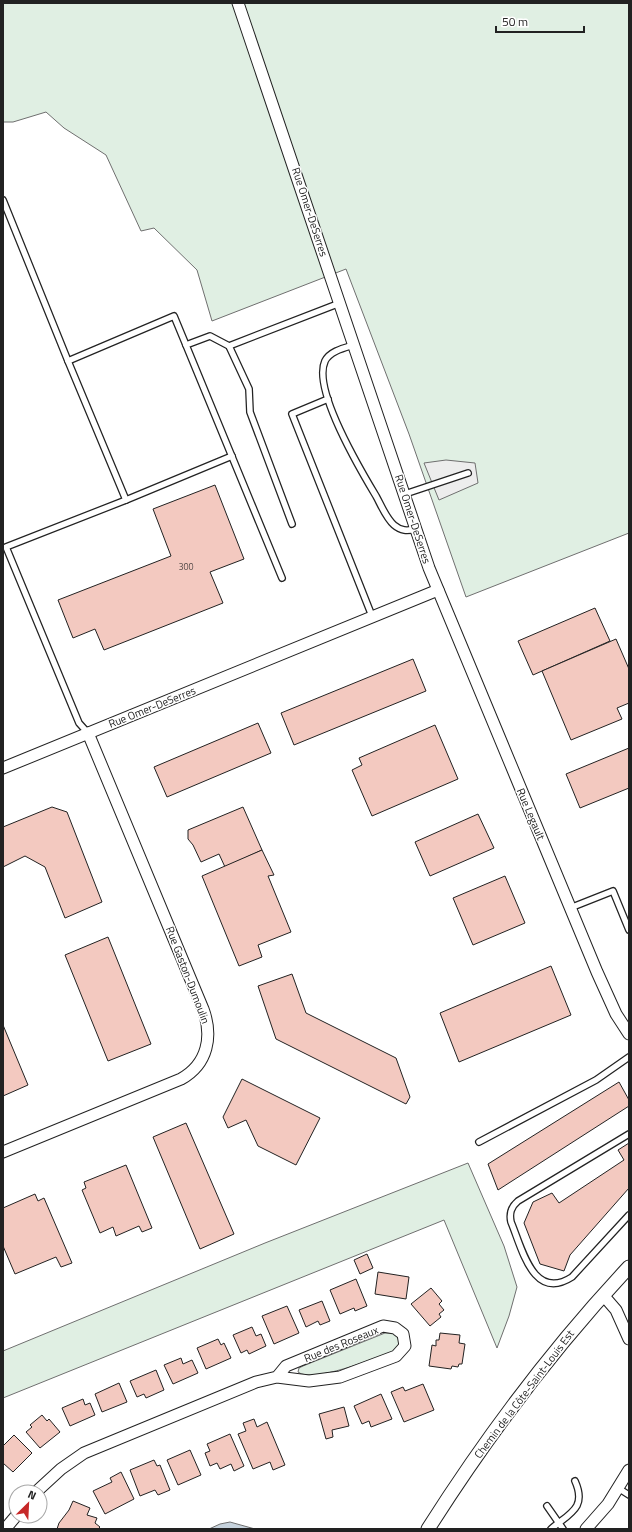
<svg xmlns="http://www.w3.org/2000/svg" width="632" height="1532" viewBox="0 0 632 1532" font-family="'Titillium Web',sans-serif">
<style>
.green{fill:#e0efe3;stroke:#6f6f6f}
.parking{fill:#ededed;stroke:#6f6f6f}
.water{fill:#c7d3dd;stroke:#6f6f6f}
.building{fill:#f3c9c0;stroke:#222}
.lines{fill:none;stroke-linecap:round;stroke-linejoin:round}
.service-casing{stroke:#222;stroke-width:8}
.minor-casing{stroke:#222;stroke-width:13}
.tertiary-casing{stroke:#222;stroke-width:15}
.service{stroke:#fff;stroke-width:5.5}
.minor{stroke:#fff;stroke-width:11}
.tertiary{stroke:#fff;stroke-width:13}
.labels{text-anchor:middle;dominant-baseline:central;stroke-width:3;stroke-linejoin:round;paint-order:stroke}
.number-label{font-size:9px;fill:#564c4a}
.street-label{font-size:11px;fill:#222;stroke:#fff}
</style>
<rect width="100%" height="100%" fill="#fff"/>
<g class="green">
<path d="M3 3H629V533L466 597 409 434 346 269 212 321 197 270 154 228 141 231 106 155 64 128 46 112 13 122H3Z"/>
<path d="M468 1163 504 1246 517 1287 509 1316 497 1348 444 1220 3 1398V1351L265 1243Z"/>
<path d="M385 1333H394C402 1341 399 1347 392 1352 375 1358 312 1384 298 1372L299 1368 303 1366Z"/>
</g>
<path class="parking" d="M446 460 475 463 478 483 439 500 424 463Z"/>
<path class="water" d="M230 1522 255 1529H209L220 1524Z"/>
<g class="building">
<path d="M215 485 244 559 210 572 223 603 104 650 95 629 73 638 58 600 171 556 153 509Z"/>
<path d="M595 608 610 641 533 675 518 641Z"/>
<path d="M616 639 629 669V703L617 708 622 719 571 740 542 671Z"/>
<path d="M413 659 426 691 294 745 281 713Z"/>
<path d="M258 723 271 753 167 797 154 767Z"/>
<path d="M435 725 458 779 372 816 352 770 362 765 359 758Z"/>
<path d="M629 748V788L580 808 566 774Z"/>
<path d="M52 807 67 812 102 902 65 918 45 867 25 856 3 867V827Z"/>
<path d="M243 807 262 850 225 867 219 854 201 862 193 845 188 839V830Z"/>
<path d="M478 814 494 848 430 876 415 842Z"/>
<path d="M262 850 274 875 268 876 291 932 258 945 262 957 239 966 202 876Z"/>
<path d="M505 876 525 923 473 945 453 898Z"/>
<path d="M108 937 151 1044 108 1061 65 955Z"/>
<path d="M551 966 571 1015 459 1062 440 1013Z"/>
<path d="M292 974 306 1013 396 1058 410 1097 406 1104 276 1039 258 986Z"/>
<path d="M3 1025 28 1085 3 1096Z"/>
<path d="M242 1079 320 1118 296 1165 258 1146 246 1120 228 1128 223 1117Z"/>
<path d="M619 1082 629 1100V1106L498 1190 488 1164Z"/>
<path d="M186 1123 234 1234 200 1249 153 1137Z"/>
<path d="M629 1143V1188L570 1255 564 1271 540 1264 524 1223 533 1202 552 1193 559 1203 624 1160 618 1150Z"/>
<path d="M126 1165 152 1228 142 1232 139 1226 116 1236 113 1227 100 1233 82 1190 86 1188 84 1182Z"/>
<path d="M35 1194 38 1201 44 1198 72 1263 61 1267 56 1257 15 1274 3 1246V1208Z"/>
<path d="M367 1254 373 1268 360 1274 354 1260Z"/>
<path d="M378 1272 409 1277 406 1299 375 1294Z"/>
<path d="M356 1279 367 1306 355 1311 354 1308 340 1314 330 1290Z"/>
<path d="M431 1288 442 1301 439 1304 444 1310 439 1314 441 1317 430 1326 411 1304Z"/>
<path d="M322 1301 330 1321 320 1325 318 1321 306 1327 299 1310Z"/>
<path d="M287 1306 299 1333 274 1344 262 1316Z"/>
<path d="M252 1327 256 1336 261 1334 266 1346 249 1354 247 1350 241 1353 233 1335Z"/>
<path d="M440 1333 460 1335 459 1343 465 1344 462 1364H459L458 1367 452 1366 451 1369 429 1366 432 1345 436 1346V1340H439Z"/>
<path d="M218 1339 221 1345 224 1343 231 1358 206 1369 197 1348Z"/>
<path d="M181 1358 183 1364 192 1360 198 1373 173 1384 164 1365Z"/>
<path d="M156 1370 164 1390 146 1398 144 1394 137 1397 130 1381Z"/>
<path d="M119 1383 127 1402 102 1412 95 1394Z"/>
<path d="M423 1384 434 1410 404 1422 391 1392 403 1387 405 1391Z"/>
<path d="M381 1394 392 1419 371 1427 369 1421 362 1424 354 1406Z"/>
<path d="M83 1399 85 1405 90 1403 95 1415 70 1426 62 1408Z"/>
<path d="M344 1407 349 1426 332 1430 333 1437 326 1439 319 1414Z"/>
<path d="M42 1415 47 1421 49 1419 60 1432 40 1448 26 1432 32 1427 30 1425Z"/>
<path d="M254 1419 257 1427 267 1422 285 1465 273 1470 270 1462 253 1469 238 1434 246 1431 243 1423Z"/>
<path d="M230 1434 244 1466 234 1471 231 1464 220 1469 217 1463 210 1466 205 1453 210 1451 207 1444Z"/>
<path d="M14 1435 32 1453 13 1472 3 1463V1446Z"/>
<path d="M190 1450 201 1475 178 1485 167 1460Z"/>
<path d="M154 1460 157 1466 160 1465 170 1490 158 1495 155 1490 140 1496 130 1470Z"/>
<path d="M121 1472 134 1499 105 1514 93 1491 112 1482 110 1478Z"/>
<path d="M73 1501 90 1508 87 1515 97 1518 95 1523 100 1527 98 1529H57L59 1523 69 1510Z"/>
</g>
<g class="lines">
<defs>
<g id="service">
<path d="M3 200 68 361 174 316 186 345"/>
<path d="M354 345C344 348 330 351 325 361 312 389 361 471 376 496 381 505 386 518 394 525 401 531 407 531 416 529"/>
<path d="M229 346 340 303"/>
<path d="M68 361 126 500 232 456"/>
<path d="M328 399 292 414 372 616"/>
<path d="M405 494 468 473"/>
<path d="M282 578 186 345 210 336 229 346 249 389 250 412 292 524"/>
<path d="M88 733 79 723 6 547 126 500"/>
<path d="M570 908 613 891 629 930"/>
<path d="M629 1134 518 1201C511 1207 509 1213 511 1222 522 1248 533 1302 572 1277L629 1215"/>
<path d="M479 1142 596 1080 629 1057"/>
<path d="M618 1488 629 1495"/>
<path d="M547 1506 563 1529"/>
<path d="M551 1529C570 1513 587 1508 575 1481"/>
</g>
<g id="minor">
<path d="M238 3 429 568 597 972 616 1014 629 1034"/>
<path d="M3 768 438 590"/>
<path d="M3 1152 181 1079C208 1064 213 1036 203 1009L88 733"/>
<path d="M603 1295 616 1310 629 1339"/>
<path d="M36 1492 61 1469 84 1453 256 1382 277 1377 309 1381 340 1377 396 1356 405 1346 403 1334 395 1328 383 1326 286 1366 277 1377"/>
<path d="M5 1529 16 1516"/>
<path d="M586 1529 608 1504 629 1470"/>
</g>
<path id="tertiary" d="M428 1529C487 1436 553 1348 629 1267"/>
</defs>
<use href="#service" class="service-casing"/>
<use href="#minor" class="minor-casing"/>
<use href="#tertiary" class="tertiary-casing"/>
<use href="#service" class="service"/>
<use href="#minor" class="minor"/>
<use href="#tertiary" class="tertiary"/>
</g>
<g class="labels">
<g class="number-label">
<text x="186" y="566">300</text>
</g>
<g class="street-label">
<text transform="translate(310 212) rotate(72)">Rue Omer-DeSerres</text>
<text transform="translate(413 519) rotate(72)">Rue Omer-DeSerres</text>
<text transform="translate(152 707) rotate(-22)">Rue Omer-DeSerres</text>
<text transform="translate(531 814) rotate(67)">Rue Legault</text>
<text transform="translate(188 975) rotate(69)">Rue Gaston-Dumoulin</text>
<text transform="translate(341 1344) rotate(-22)">Rue des Roseaux</text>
<text transform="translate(524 1394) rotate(-53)">Chemin de la Côte-Saint-Louis Est</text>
</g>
</g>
<rect width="632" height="1532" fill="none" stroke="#222222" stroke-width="8"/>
<g transform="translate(28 1504) rotate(24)"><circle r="19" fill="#ffffff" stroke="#a7a7a7"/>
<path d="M0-3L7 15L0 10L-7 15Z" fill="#c62828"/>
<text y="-6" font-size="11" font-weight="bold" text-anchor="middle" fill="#222222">N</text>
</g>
<path d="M496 26v6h88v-6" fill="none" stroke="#222222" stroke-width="2"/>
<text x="502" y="26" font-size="12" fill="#222222" stroke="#ffffff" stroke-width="3" paint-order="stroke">50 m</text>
</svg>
